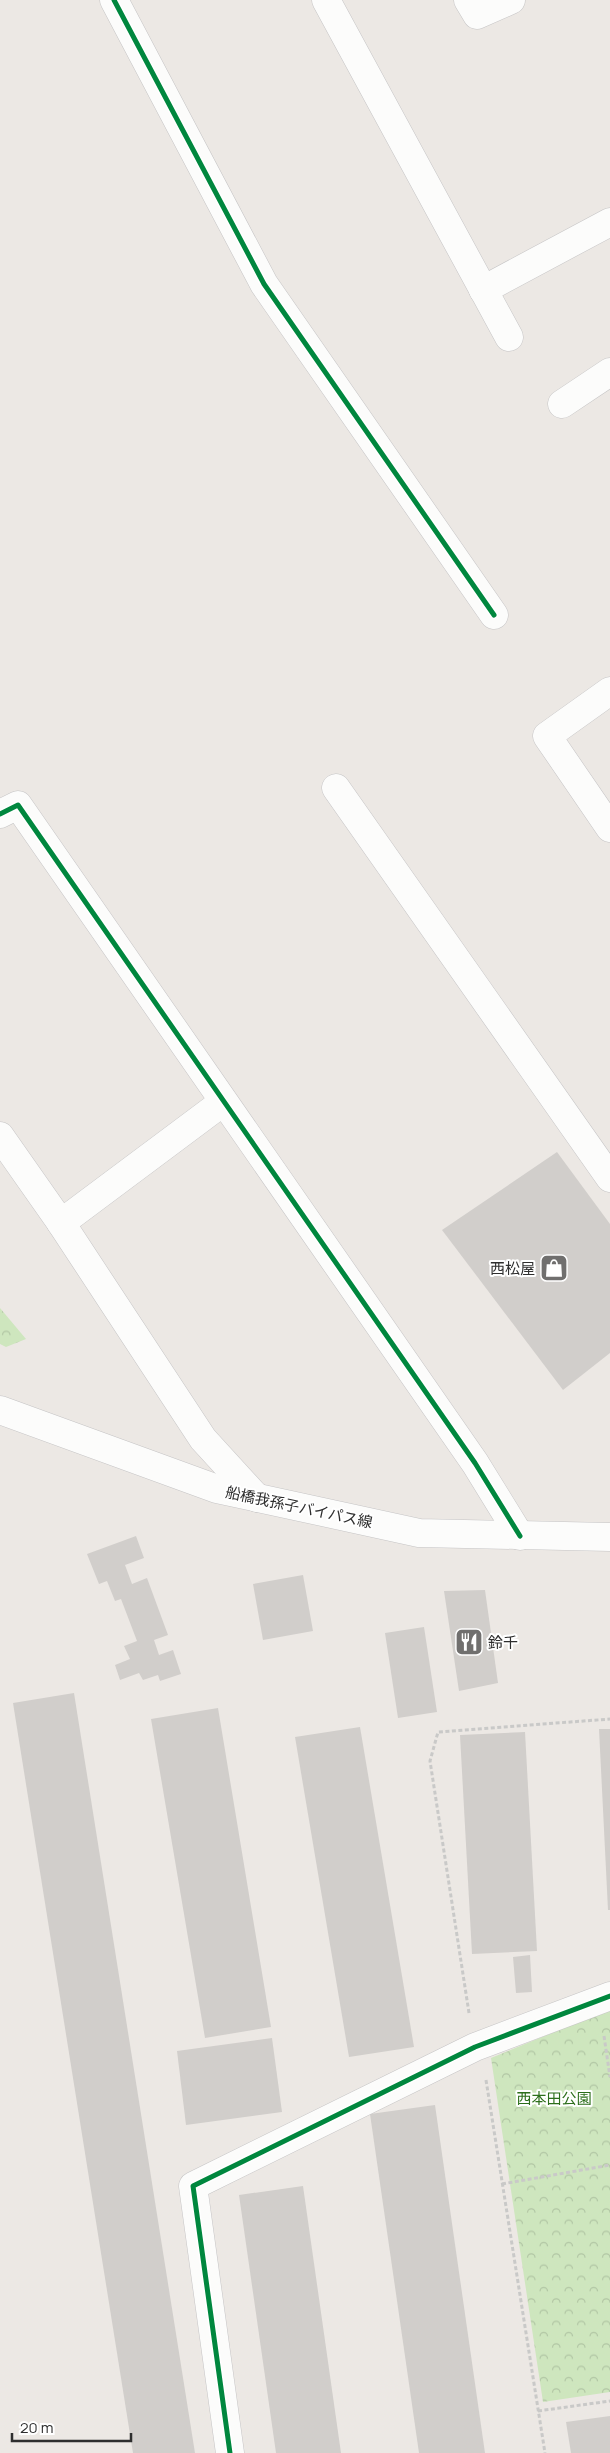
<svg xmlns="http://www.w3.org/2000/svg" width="610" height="2453" viewBox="0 0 610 2453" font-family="Manrope,'Noto Sans JP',sans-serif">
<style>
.park{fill:url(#park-crowns)}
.building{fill:#d1cecb}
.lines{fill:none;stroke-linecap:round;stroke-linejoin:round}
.minor-casing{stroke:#c5c4c5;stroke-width:29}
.path{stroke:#c9c9c8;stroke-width:3;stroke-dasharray:4 2.5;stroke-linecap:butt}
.minor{stroke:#fcfcfb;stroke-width:28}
.cycleway-casing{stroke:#fff;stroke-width:8}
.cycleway{stroke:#00873e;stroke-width:5}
.labels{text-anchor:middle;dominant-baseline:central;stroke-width:4;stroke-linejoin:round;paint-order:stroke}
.poi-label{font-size:15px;fill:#2e2e2e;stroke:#fff;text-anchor:end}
.street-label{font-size:15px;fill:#2e2e2e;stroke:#fff}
.park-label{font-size:15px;fill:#2c6e1b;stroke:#fff}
</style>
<defs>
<pattern id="park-crowns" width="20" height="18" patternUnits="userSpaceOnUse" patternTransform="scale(1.25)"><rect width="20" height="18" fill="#cee6be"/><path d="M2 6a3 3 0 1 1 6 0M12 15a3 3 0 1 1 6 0" fill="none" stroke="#b1c6a4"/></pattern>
</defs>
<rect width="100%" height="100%" fill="#ece8e4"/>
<g class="park">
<path d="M0 1308 26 1339 6 1347 0 1344Z"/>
<path d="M610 2009V2392L543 2402 491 2058Z"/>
</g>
<g class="building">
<path d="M557 1152 610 1224V1353L563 1390 442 1230Z"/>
<path d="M136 1536 144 1558 125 1565 132 1584 147 1578 168 1635 154 1640 159 1655 173 1650 181 1674 160 1681 158 1675 143 1680 139 1673 120 1680 115 1665 130 1659 124 1646 137 1641 121 1599 115 1601 107 1581 99 1584 87 1554Z"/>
<path d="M303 1575 313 1631 263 1640 253 1584Z"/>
<path d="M485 1590 498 1683 459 1691 444 1591Z"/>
<path d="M424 1627 437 1712 398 1718 385 1633Z"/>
<path d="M74 1693 195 2453H133L13 1703Z"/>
<path d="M218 1708 271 2027 205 2038 151 1719Z"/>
<path d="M360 1727 414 2047 349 2057 295 1737Z"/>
<path d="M599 1729H610V1910H608Z"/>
<path d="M525 1732 537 1951 472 1954 460 1735Z"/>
<path d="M530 1955 532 1992 516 1993 513 1957Z"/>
<path d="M272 2038 282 2112 186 2125 177 2051Z"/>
<path d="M435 2105 485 2453H419L370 2114Z"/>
<path d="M303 2186 341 2453H276L239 2195Z"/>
<path d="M610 2416V2453H571L566 2422Z"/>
</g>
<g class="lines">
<defs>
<g id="minor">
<path d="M114 0 264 284 494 615"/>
<path d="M326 0 509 337"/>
<path d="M468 0 477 15 511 0"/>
<path d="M483 290 610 222"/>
<path d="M562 404 610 372"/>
<path d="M610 691 547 736 610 828"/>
<path d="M336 788 610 1178"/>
<path d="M0 814 18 805 475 1463 520 1536"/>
<path d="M0 1136 61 1223 203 1439 257 1498"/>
<path d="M61 1223 223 1102"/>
<path d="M0 1410 217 1489 419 1533 610 1537"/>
<path d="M230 2453 193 2186 475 2047 610 1996"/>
</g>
</defs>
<use href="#minor" class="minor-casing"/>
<g class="path">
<path d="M469 2013 430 1761 438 1732 610 1719"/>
<path d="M604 2036 610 2077"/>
<path d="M486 2080 545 2453"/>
<path d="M502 2184 610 2165"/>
<path d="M538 2411 610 2401"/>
</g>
<use href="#minor" class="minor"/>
<defs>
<g id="cycleway">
<path d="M114 0 264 284 494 615"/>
<path d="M0 814 18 805 475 1463 520 1536"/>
<path d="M230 2453 193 2186 475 2047 610 1996"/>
</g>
</defs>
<use href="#cycleway" class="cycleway-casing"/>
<use href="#cycleway" class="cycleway"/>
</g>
<defs>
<symbol id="shop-square" viewBox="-11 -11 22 22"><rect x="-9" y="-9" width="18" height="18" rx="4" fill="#706f6e" stroke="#fff"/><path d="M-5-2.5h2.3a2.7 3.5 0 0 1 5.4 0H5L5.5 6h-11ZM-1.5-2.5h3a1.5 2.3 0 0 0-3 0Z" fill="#fff"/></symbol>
<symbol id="restaurant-square" viewBox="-11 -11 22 22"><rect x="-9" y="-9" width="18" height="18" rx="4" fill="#706f6e" stroke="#fff"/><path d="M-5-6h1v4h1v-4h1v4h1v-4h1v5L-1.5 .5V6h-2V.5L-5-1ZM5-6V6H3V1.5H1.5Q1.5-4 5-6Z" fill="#fff"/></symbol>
</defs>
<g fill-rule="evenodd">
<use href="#shop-square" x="538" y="1252" width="32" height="32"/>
<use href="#restaurant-square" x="453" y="1626" width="32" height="32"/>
</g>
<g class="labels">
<g class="poi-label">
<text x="535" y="1268">西松屋</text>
<text x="488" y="1642" text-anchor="start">鈴千</text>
</g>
<g class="street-label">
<text transform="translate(299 1507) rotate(12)">船橋我孫子バイパス線</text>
</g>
<g class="park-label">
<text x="554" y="2098">西本田公園</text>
</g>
</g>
<path d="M12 2433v8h119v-8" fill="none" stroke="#2e2e2e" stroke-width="2.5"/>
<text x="20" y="2433" font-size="15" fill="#2e2e2e" stroke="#ffffff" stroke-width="4" paint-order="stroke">20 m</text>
</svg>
